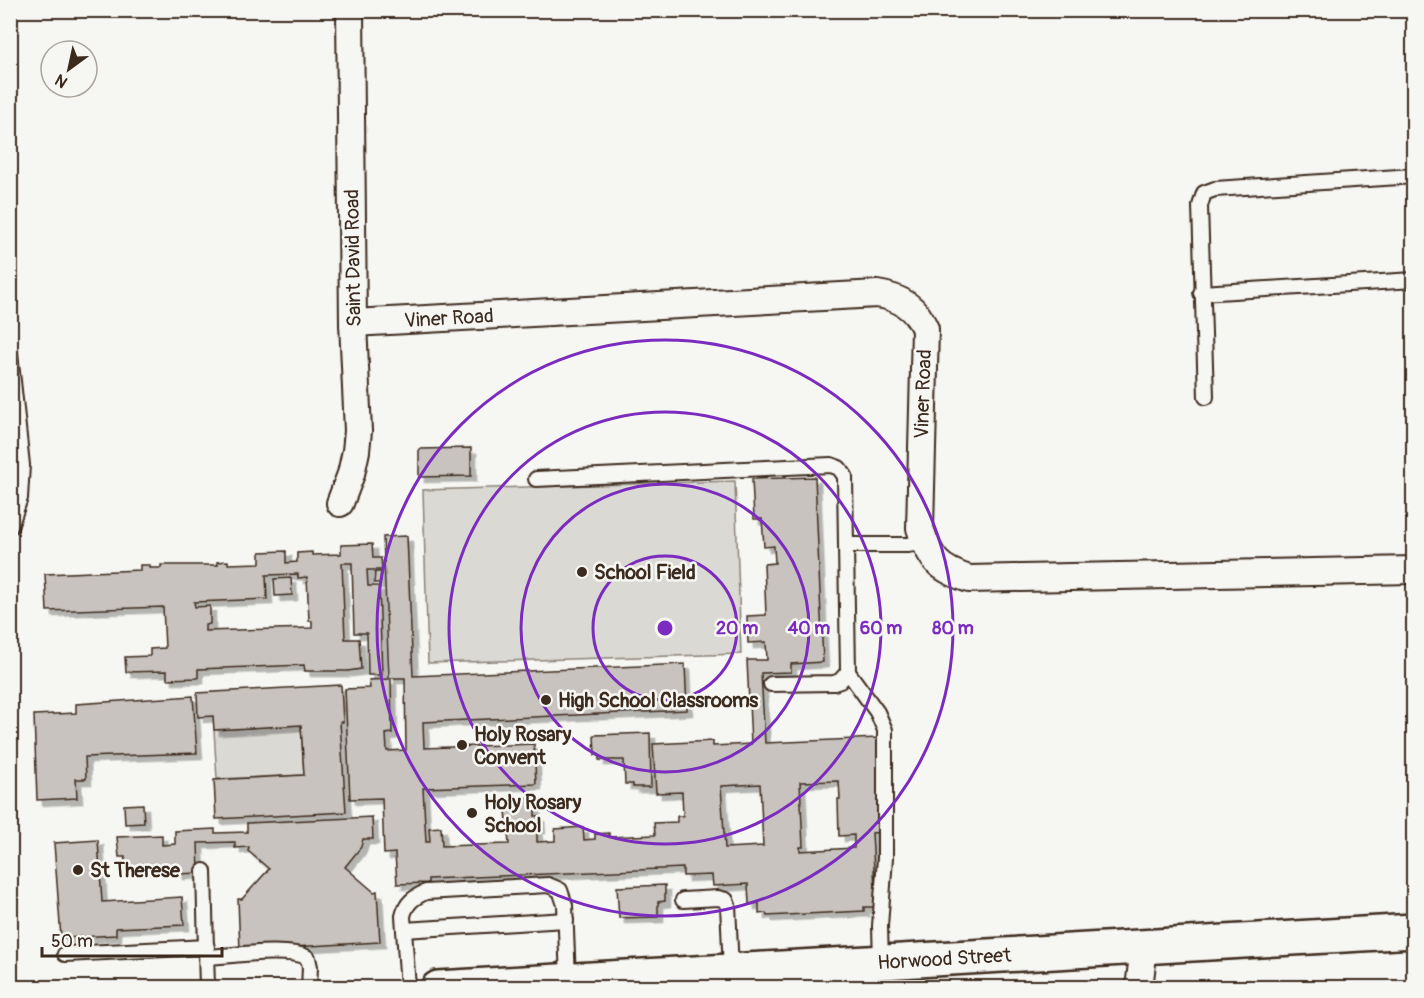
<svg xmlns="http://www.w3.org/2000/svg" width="1424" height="998" viewBox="0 0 1424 998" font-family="Pangolin,sans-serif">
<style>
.green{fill:#dad9d3;stroke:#8a8278;stroke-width:1.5}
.building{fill:#c8c3be;stroke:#3b2a1e;stroke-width:1.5;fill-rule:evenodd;filter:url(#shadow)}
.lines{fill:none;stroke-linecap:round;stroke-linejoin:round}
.service-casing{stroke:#3b2a1e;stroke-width:18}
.minor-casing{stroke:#3b2a1e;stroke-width:30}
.secondary-casing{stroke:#3b2a1e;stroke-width:38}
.service{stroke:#f6f6f2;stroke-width:14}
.minor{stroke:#f6f6f2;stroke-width:26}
.secondary{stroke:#f6f6f2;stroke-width:33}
.ring{fill:none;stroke:#7b2cbf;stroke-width:3}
.poi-dot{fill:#3b2a1e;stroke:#f6f6f2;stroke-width:2}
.labels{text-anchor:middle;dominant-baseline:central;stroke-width:5;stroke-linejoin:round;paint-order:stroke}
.street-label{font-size:20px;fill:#3b2a1e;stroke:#f6f6f2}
.poi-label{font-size:20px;font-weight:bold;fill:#3b2a1e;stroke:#f6f6f2;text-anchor:start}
.centre{fill:#7b2cbf;stroke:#f6f6f2;stroke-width:3}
.ring-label{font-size:18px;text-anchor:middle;font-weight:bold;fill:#7b2cbf;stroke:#f6f6f2;stroke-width:5;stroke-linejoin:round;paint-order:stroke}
</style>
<defs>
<filter id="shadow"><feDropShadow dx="5.5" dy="5.5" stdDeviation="0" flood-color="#0004"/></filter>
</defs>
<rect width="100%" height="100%" fill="#f6f6f2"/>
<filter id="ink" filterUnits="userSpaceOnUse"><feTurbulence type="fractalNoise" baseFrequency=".0167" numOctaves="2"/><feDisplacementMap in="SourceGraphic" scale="12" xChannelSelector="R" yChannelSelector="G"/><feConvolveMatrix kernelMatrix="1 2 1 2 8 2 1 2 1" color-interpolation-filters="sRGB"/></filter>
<g filter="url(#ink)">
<g class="green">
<path d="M735 481 741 654 428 663 423 490Z"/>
<path d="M301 725 304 775 217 779 214 730Z"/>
</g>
<g class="building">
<path d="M471 448V476L419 477V449Z"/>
<path d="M815 477 823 662 791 664V672L761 673 765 743 878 738 882 832 872 833 876 907H864V911L767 916 766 913 759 914V903L749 904 748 884 713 886 712 875 683 876V868L428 879V883L397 884 395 853 384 854 382 798 350 799 345 689 370 688 369 680 389 679 383 537 407 536 413 676 685 664 687 710 423 722 424 748 534 744 536 784 423 788 426 842H430L429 828 441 827 442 846 509 844 505 799 535 797V816H539L540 828H537V842L555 841V829L583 827 584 840 595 839V834L609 833V837L655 835 654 823 677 822V816H683L682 792 656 793 653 744 713 741V746L751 744 747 660H767L766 642 748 643 747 616 766 615 764 564 775 563 774 546 764 547 762 519H754L752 479ZM391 678H405L406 750 387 751 386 734 392 733ZM839 781 840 799H838L839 836 854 835V848L800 851V847H803L800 782ZM760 784 763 846 725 848 721 786Z"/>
<path d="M372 544 373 558H381L382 570H367L368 586H379L382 675H368L367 633H354L352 563H342L345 639H359L361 669 348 671H305L304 665 198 669V678L167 679V671L126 672 125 657 150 656V649L165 648 163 607 47 611 45 574 140 570V565H150V568H161V565H218L217 562 228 561V564L260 563V552L286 551V563L297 562V553L312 552V555L341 554V545ZM298 574V578L307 577 309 621H312V628L205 631V625L210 624V606L195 607 194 602 267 599 266 575Z"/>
<path d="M375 572H381L380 583H374Z"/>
<path d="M291 578 292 595 275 596 274 579Z"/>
<path d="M341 685 343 722H340L346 812 216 819 214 780 304 775 301 725 214 730 213 716 198 717 197 693Z"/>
<path d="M193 696 197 753 85 757 86 779H76L77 798 37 800 34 715 76 713V704Z"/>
<path d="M650 733 651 787H633V784H625L624 760H599V755H595L594 735Z"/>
<path d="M143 804 144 823 125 824 124 805Z"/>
<path d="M372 817 373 839H363L361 847 345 867 374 892 377 891 380 942 240 950 238 899H242L269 869 248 851 249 847 235 848V842L198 843 199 873 178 874 177 867 125 870V857H119L117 837 162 835V845L175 844V831L215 829V833L247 832V823Z"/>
<path d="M98 840 102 902 182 897 184 925 116 928V935L61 938 54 843Z"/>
<path d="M665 885V901L658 902V917L619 918 617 887Z"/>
</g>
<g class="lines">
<defs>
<g id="service">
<path d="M1201 293 1414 280"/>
<path d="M10 353 22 465 20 498 10 527"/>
<path d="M1206 397 1200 206 1204 193 1215 189 1414 176"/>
<path d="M536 479 831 465 839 468 845 476 846 545H908L924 542"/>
<path d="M848 672 877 712 885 730V858L880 926 881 962"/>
<path d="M771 684 834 683 840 681 848 672 846 545"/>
<path d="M204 871 207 988"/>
<path d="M683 900 718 898 726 900 728 905 731 971"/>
<path d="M404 930 566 920"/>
<path d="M65 954 207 947"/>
<path d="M207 957C230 956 289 947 308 958L310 967 309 988"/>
<path d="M408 988 403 916C406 903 414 897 426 892L548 885 560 890 565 905 568 980"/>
</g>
<g id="minor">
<path id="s1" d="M353 323 877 294C899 297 916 307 925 329L920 528C930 559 938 569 969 579L1414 570"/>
<path d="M340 503 351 474 356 451 358 431 353 323 350 10"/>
<path d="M852 988 855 963"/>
<path d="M1139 988 1144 947"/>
</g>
<g id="secondary">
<path id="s2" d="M438 988 1414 931"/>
</g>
</defs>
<use href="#service" class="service-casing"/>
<use href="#minor" class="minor-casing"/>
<use href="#secondary" class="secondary-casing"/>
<use href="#service" class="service"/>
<use href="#minor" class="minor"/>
<use href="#secondary" class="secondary"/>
</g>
</g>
<g class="ring">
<circle cx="665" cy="628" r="72"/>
<circle cx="665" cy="628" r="144"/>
<circle cx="665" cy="628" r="216"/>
<circle cx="665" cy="628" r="288"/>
</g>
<g class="poi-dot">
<circle cx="582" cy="572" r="6"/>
<circle cx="546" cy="700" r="6"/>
<circle cx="462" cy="745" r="6"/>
<circle cx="472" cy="813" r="6"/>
<circle cx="78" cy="870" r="6"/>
</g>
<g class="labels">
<g class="street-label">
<text transform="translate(353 258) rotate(-91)">Saint David Road</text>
<text stroke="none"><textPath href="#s1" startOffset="96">Viner Road</textPath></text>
<text transform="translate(923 394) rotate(-88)">Viner Road</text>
<text stroke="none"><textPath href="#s2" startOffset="507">Horwood Street</textPath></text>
</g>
<g class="poi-label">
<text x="594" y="572">School Field</text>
<text x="558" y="700">High School Classrooms</text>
<text x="474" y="734">Holy Rosary<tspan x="474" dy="23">Convent</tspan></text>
<text x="484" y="802">Holy Rosary<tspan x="484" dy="23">School</tspan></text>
<text x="90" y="870">St Therese</text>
</g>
</g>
<circle cx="665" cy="628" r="9" class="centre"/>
<g class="ring-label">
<text x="737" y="634">20 m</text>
<text x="809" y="634">40 m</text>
<text x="881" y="634">60 m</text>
<text x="953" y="634">80 m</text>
</g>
<rect width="1424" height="998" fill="none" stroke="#f6f6f2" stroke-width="36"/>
<rect x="18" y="18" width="1388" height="962" fill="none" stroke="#3b2a1e" stroke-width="2" filter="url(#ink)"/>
<g transform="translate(69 69) rotate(213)"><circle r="28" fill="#f6f6f2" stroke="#aba49d" stroke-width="1.5"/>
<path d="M0-4.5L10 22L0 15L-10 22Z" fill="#3b2a1e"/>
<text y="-9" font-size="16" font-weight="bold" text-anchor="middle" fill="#3b2a1e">N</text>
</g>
<path d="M42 947v9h180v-9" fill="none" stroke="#3b2a1e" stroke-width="3"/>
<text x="51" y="947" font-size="18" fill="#3b2a1e" stroke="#f6f6f2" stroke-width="4.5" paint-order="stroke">50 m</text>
</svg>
